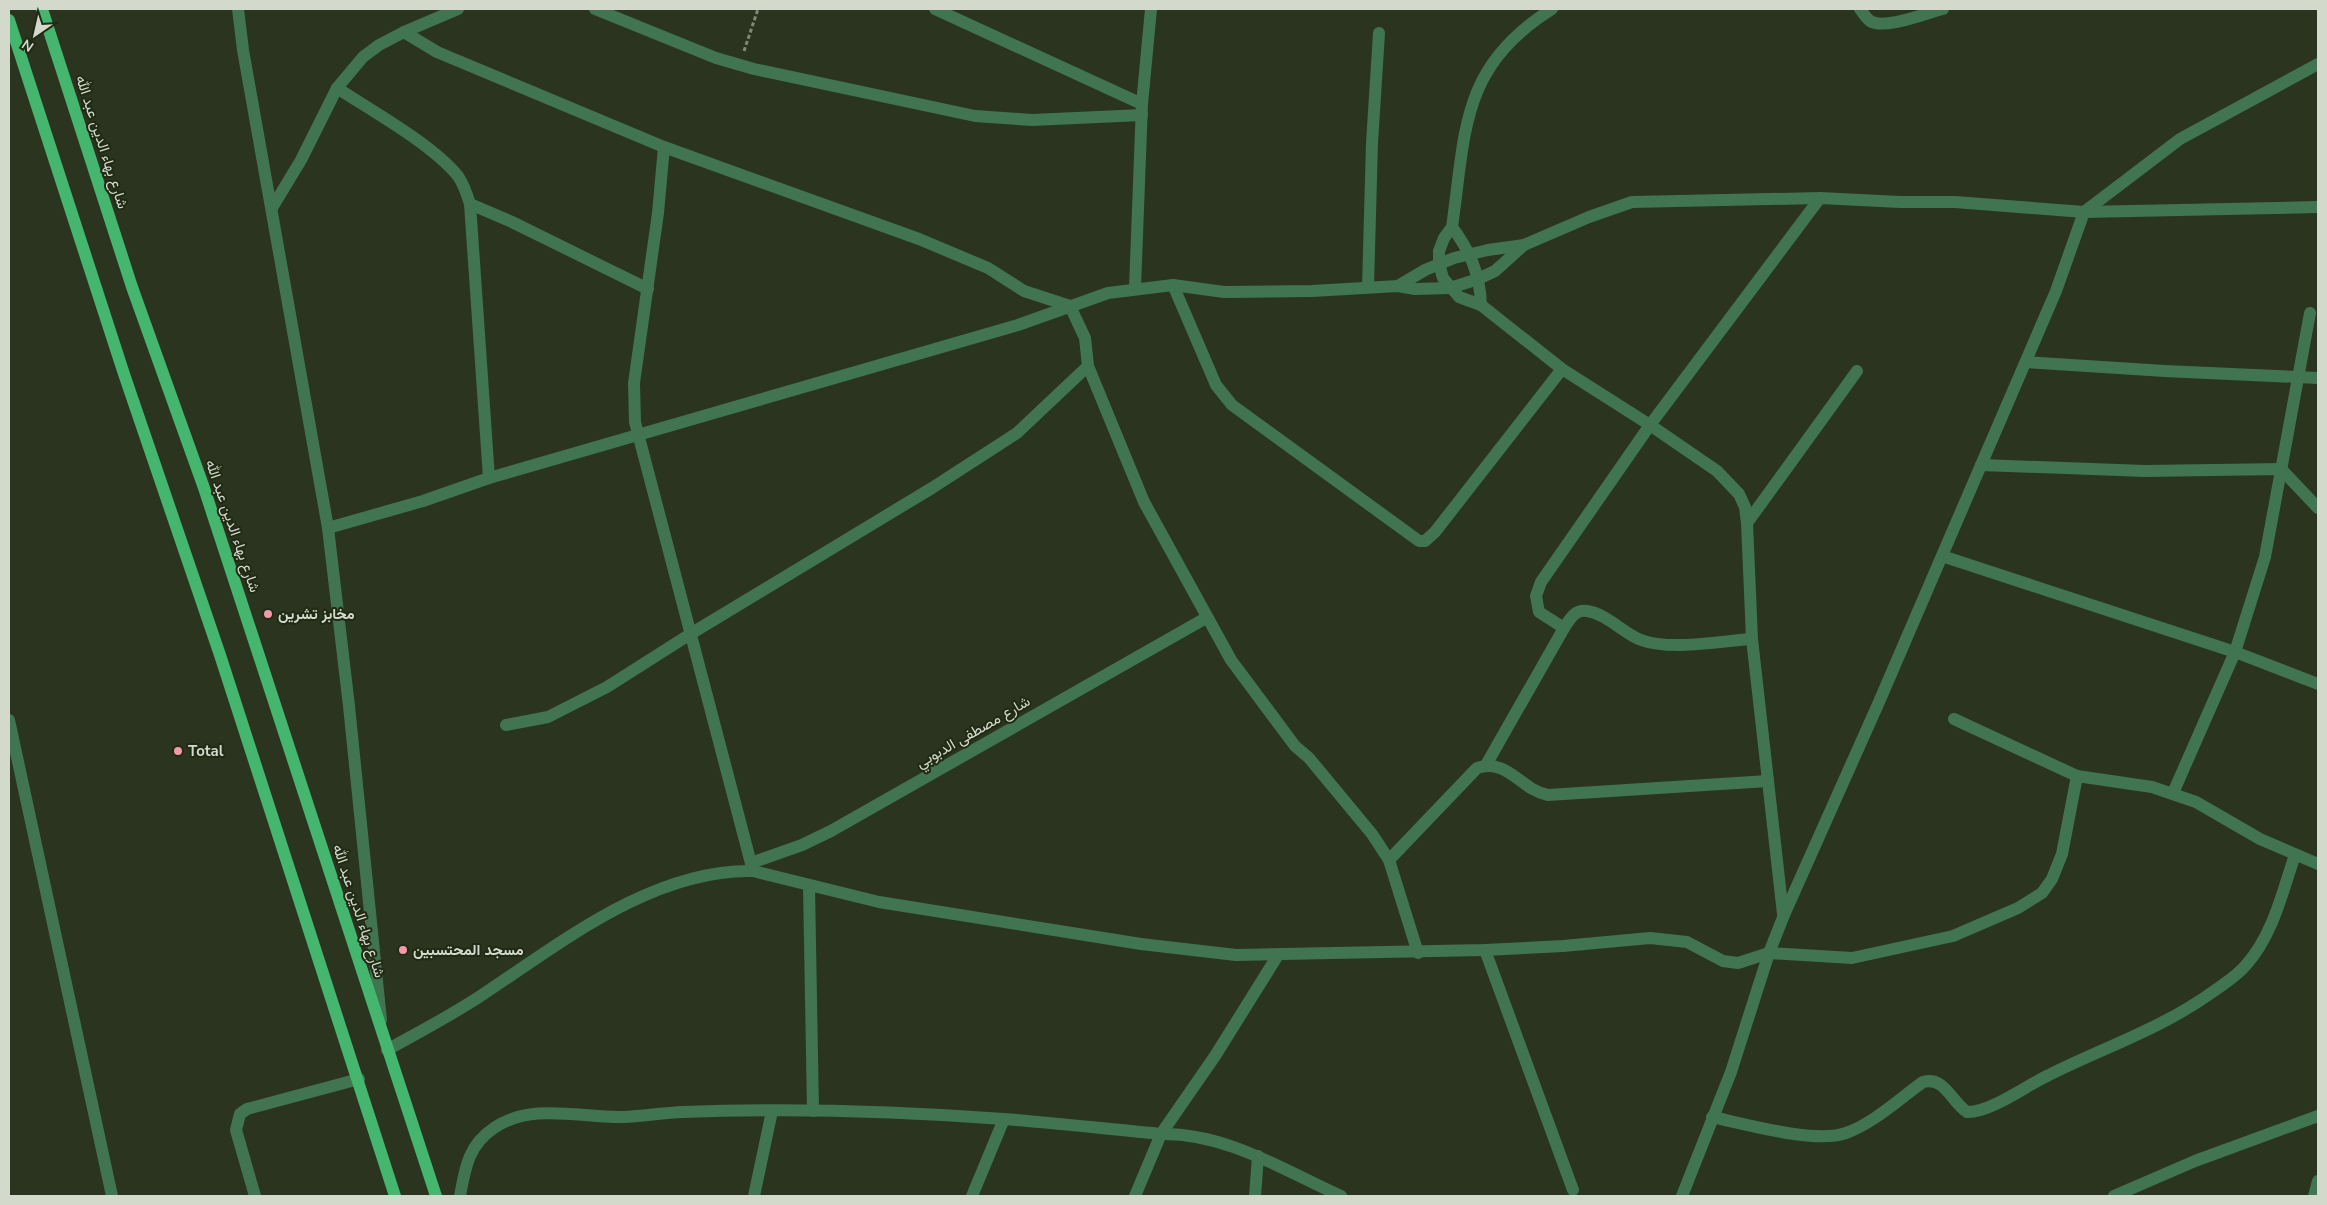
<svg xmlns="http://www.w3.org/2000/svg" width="2327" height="1205" viewBox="0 0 2327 1205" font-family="'Nunito Sans',Vazirmatn,sans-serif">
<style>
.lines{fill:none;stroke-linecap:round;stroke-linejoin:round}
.path{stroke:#808977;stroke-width:3;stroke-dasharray:4 2.5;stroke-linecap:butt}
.minor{stroke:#417450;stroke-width:12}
.major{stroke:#44b66d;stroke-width:12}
.poi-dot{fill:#f39aaa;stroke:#202a14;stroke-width:2}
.labels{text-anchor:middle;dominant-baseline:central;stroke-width:4;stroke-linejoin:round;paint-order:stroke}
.street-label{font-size:15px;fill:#d3dacc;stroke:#202a14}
.poi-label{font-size:15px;font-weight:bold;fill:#d3dacc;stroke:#202a14;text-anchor:start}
</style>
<rect width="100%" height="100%" fill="#2a341e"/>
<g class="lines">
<path class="path" d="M744 51 758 9"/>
<g class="minor">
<path d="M238 9 243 50 328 528 349 706 381 1020"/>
<path d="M595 9 716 58 754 69 975 116 1032 120 1142 115"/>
<path d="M935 9 1142 104"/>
<path d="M1552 9C1460 67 1466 130 1452 227L1444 238 1439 251V264L1443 278 1459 297 1481 305 1562 369 1650 425 1717 471 1739 494 1745 507 1747 523 1752 639 1783 914"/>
<path d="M1860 9C1863 13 1866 18 1870 21 1885 30 1926 13 1943 9"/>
<path d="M404 32 458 9"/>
<path d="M337 88C372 111 432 144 458 176 464 185 467 194 470 204L489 478"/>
<path d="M664 147 658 213 634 383 635 422 753 871"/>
<path d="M470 204 512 222 648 289"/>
<path d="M272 208 301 160 337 88 363 57 379 45 404 32 437 52 664 147 919 239 988 268 1024 291 1070 306 1085 338 1088 366 1144 502 1231 660 1295 746 1309 758 1372 834 1389 860 1418 953"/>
<path d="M1452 227C1470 251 1480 274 1481 305"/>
<path d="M1173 285 1216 385 1232 405 1419 541H1425L1435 532 1562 369"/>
<path d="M1398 286 1425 270 1454 258 1488 250 1524 245 1589 217 1632 202 1820 198 1900 202H1955L2084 212 2318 207"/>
<path d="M1368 287 1372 143 1379 33"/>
<path d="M1135 288 1142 104 1151 9"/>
<path d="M2026 362 2165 371 2318 378"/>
<path d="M1981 465 2145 471 2281 469 2318 508"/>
<path d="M1747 523 1857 371"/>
<path d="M328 528 423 501 489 478 1018 325 1108 293 1173 285 1224 292 1312 291 1398 286 1415 289 1450 288 1478 279 1495 271 1524 245"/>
<path d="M1942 556 2235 652 2318 684"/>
<path d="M1564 628 1539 612 1536 596 1541 582 1650 425 1820 198"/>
<path d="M1954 719 2077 776 2152 787 2196 802 2260 839 2318 864"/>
<path d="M9 720 112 1196"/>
<path d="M506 725 548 717 607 687 692 633 932 488 1017 433 1088 366"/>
<path d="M1486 765 1564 628C1570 619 1575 609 1587 611 1607 614 1623 633 1641 640 1671 651 1721 641 1752 639"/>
<path d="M2173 793 2235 652 2265 557 2310 313"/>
<path d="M1389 860 1477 768C1509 758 1520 790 1548 795L1768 781"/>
<path d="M751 863 802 845 831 831 1206 618"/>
<path d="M809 886 813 1111"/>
<path d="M1485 950 1573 1190"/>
<path d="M387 1050C419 1032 452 1015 482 995 562 942 653 869 753 871L879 902 1141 944 1236 955 1485 950 1563 946 1650 938 1687 942 1723 961 1738 963 1769 953 1852 958 1953 936 2018 908 2042 893 2052 879 2062 854 2077 776"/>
<path d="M1712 1117C1746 1124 1815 1144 1846 1133 1874 1123 1899 1099 1923 1082 1944 1076 1951 1101 1967 1112 1990 1113 2027 1085 2049 1075 2105 1047 2163 1028 2214 991 2225 983 2237 976 2246 965 2273 935 2282 893 2295 855"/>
<path d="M255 1196 236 1130 240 1114 247 1109 359 1079"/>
<path d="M460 1196C465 1169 468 1145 494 1128 532 1102 580 1118 623 1117 643 1116 663 1113 683 1112 789 1108 897 1111 1004 1119 1056 1123 1109 1129 1161 1134 1227 1133 1283 1170 1341 1196"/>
<path d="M754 1196 772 1111"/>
<path d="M972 1196 1004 1119"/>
<path d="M1135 1196 1161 1134 1215 1056 1278 955"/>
<path d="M1255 1196 1258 1156"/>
<path d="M1682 1196 1731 1072 1769 953 1784 915 1879 702 2056 291 2084 212 2180 139 2318 64"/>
<path d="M2114 1196 2195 1161 2318 1116"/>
<path d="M2314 1196 2318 1181"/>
</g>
<g class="major">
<path d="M42 9 132 287 204 488 436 1196"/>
<path d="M9 20 124 374 220 655 395 1196"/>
</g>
</g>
<g class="poi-dot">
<circle cx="268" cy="614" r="5"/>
<circle cx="178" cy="751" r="5"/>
<circle cx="403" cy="950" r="5"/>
</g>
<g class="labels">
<g class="street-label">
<text transform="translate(102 142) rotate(72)">شارع بهاء الدين عبد الله</text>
<text transform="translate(233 526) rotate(71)">شارع بهاء الدين عبد الله</text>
<text transform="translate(973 732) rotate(-30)">شارع مصطفى الدبوبي</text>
<text transform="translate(359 911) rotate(72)">شارع بهاء الدين عبد الله</text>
</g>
<g class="poi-label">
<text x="278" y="614">مخابز تشرين</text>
<text x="188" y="751">Total</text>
<text x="413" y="950">مسجد المحتسبين</text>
</g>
</g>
<rect width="2327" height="1205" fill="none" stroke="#d3dacc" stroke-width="20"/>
<g transform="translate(35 35) rotate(214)" stroke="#202a14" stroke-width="4" paint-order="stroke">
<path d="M0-4L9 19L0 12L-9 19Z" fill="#d3dacc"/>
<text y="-8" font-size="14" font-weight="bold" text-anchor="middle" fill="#d3dacc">N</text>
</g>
</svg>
